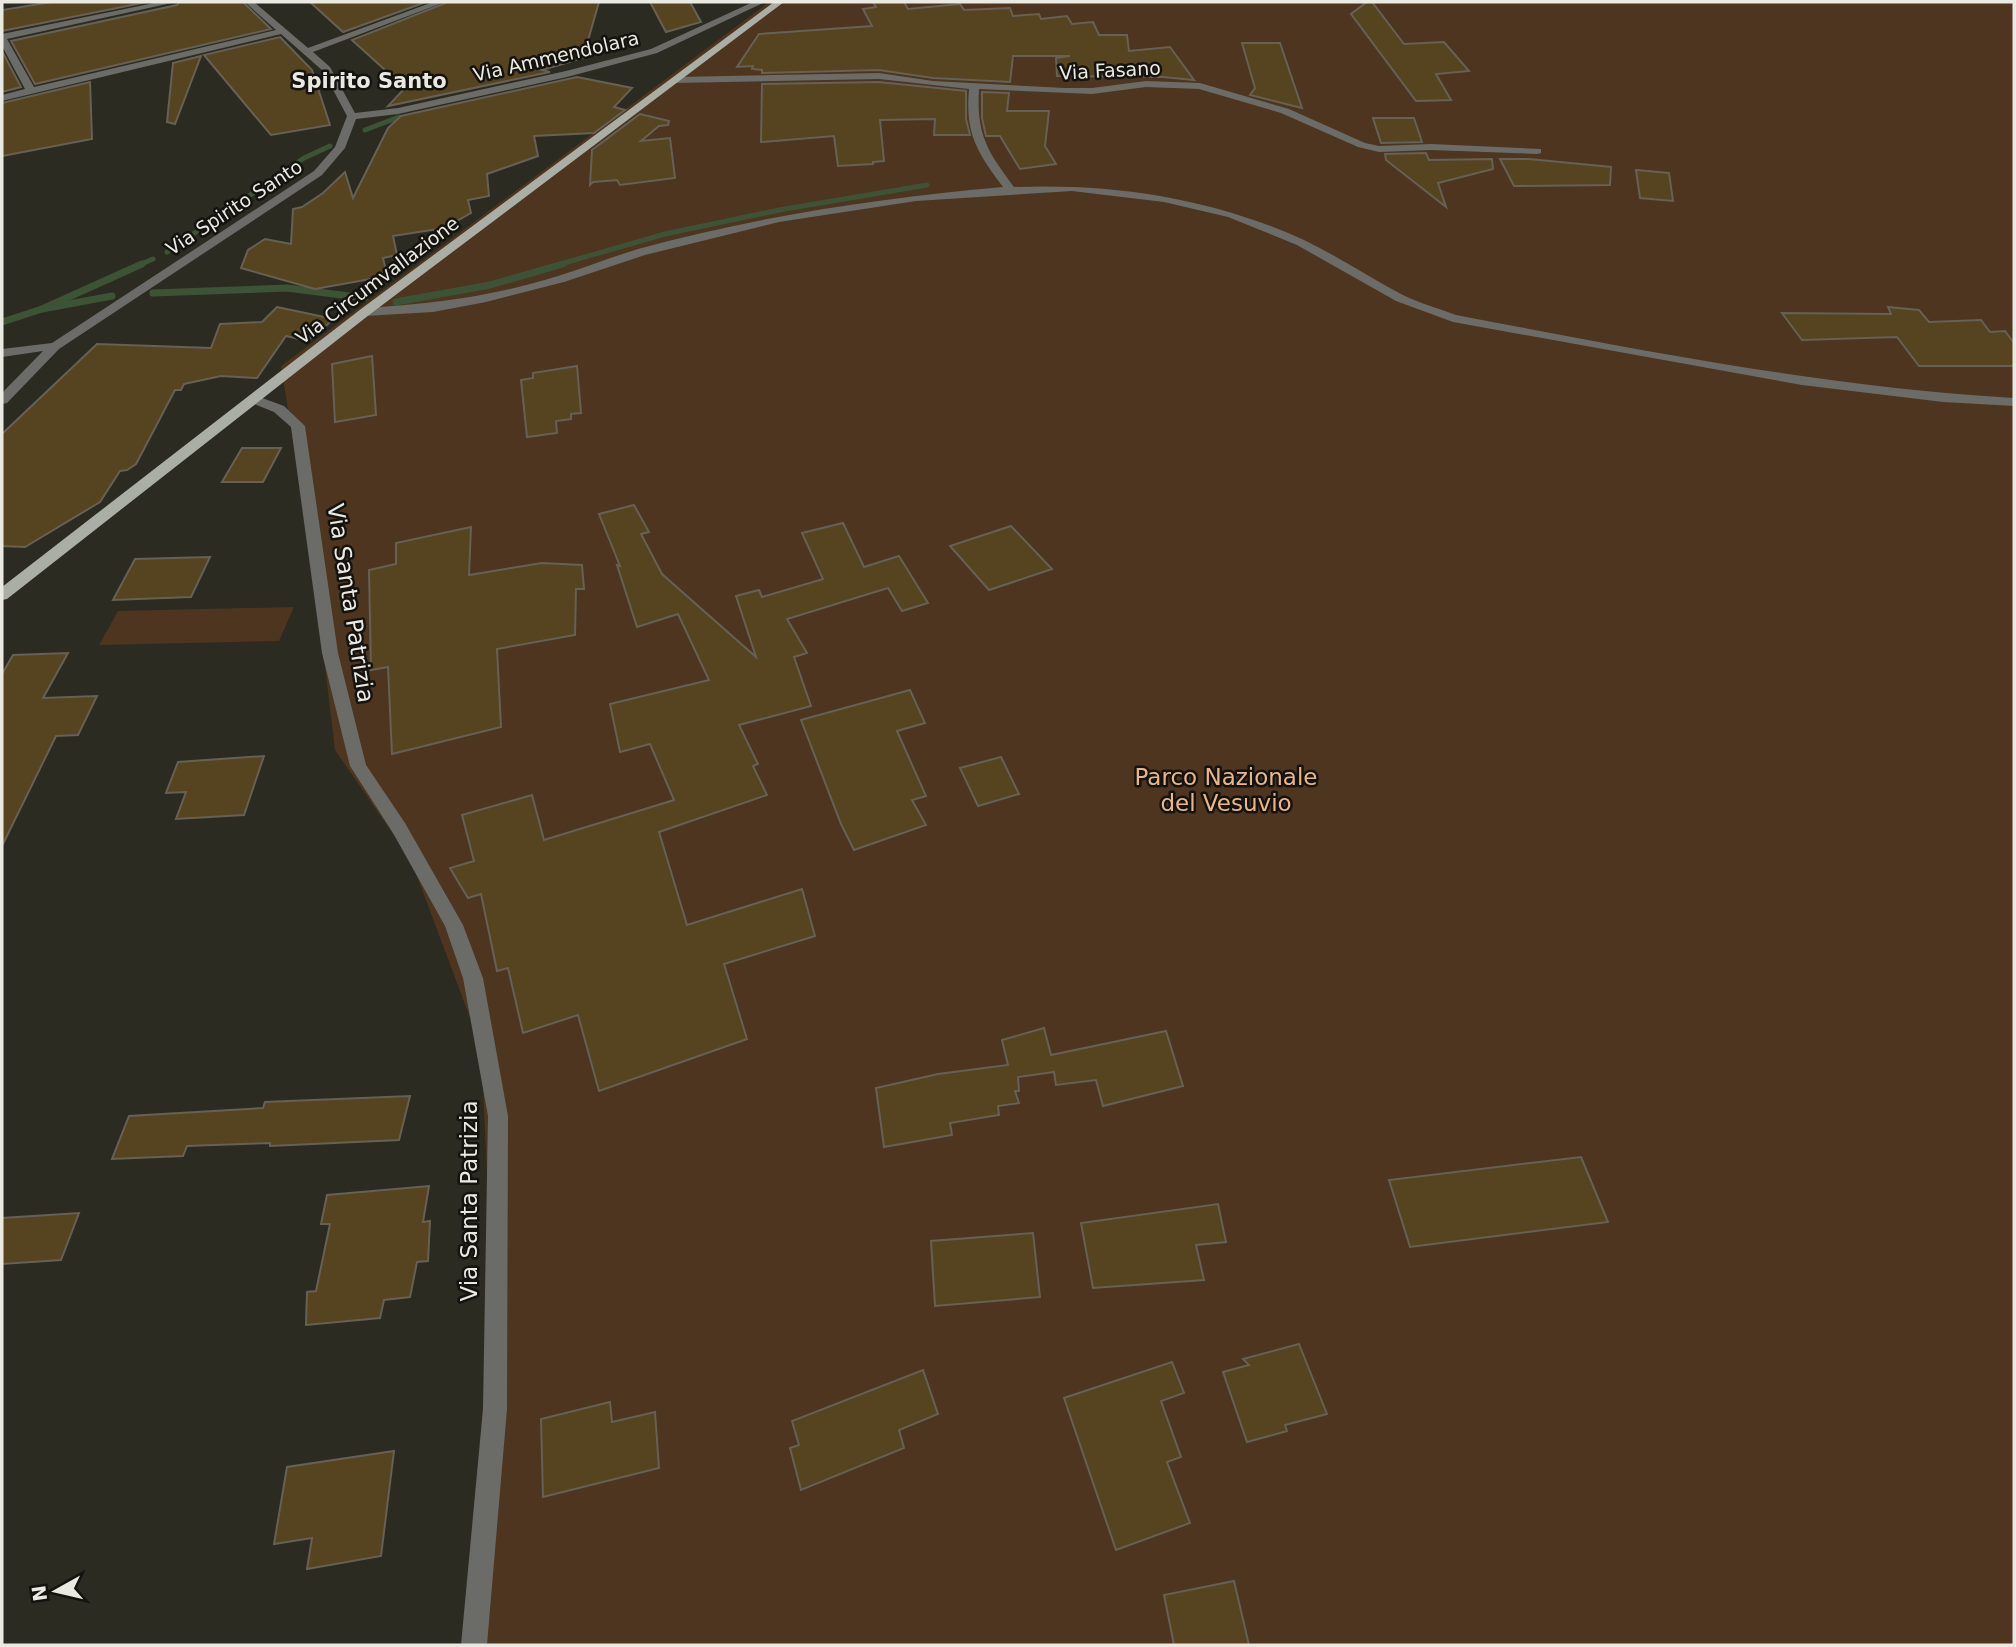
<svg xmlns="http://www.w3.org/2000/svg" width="2016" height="1647" viewBox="0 0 2016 1647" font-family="'DejaVu Sans',sans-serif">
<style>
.green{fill:#4d351f}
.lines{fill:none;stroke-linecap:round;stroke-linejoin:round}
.stream-far1{stroke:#3c5435;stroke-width:5}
.stream{stroke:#3c5435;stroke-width:7}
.building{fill:#564320;stroke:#666055;stroke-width:2}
.minor{fill:#6b6c67;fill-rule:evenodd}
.major{fill:#abaea4;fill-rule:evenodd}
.labels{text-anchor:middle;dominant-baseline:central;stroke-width:5;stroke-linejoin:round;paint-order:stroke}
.far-street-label{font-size:19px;fill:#eae9e2;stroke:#14130f}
.far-neighbourhood-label{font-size:21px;font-weight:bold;fill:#eae9e2;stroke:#14130f}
.street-label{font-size:23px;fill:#eae9e2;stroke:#14130f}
.park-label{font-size:23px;fill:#ebb687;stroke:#14130f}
</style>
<rect width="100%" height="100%" fill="#2c2b21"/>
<g class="green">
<path d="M769 2H2014V1645H466L492 1278 481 1047 411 860 335 750 312 558 281 366Z"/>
<path d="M294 607 279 641 99 645 118 611Z"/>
</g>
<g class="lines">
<g class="stream-far1">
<path d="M365 130 399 117"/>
<path d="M167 252 304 158 330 146"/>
<path d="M139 265 153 259"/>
<path d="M557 265 665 234 779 210 927 185"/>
</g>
<g class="stream">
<path d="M153 293 287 288 365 298"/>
<path d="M396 302 490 285 563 264"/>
<path d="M42 309 142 264"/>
<path d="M2 322 42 309 112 296"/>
</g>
</g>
<g class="building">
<path d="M52 2H147L2 31V10Z"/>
<path d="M179 2H243L271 29 35 84 11 41 177 5Z"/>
<path d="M310 2H426L343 32Z"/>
<path d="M448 2H599L583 58 542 70 550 72 388 106 405 88 352 40Z"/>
<path d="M650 2H690L701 22 666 32Z"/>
<path d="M873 2H904L908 9 960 4 964 10 1010 8 1013 16 1039 14 1041 19 1067 16 1072 24 1093 22 1099 35H1127L1129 51 1170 47 1194 80 1163 77 1057 76 1056 58 1070 56H1013L1010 82 933 78 879 70 762 73V70L752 69 753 66 737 67 759 34 872 26 863 9 876 7Z"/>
<path d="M1367 2H1372L1404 44 1444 42 1469 71 1436 74 1451 100 1416 101 1351 14Z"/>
<path d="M280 37 312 70 330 125 271 135 204 55Z"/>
<path d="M1242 43H1280L1302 108 1250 95 1255 88Z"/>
<path d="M2 51 21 87 2 92Z"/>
<path d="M201 56 175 124 167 122 173 63Z"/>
<path d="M577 77 632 88 614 107 625 110 594 133 534 136 538 156 487 174 489 196 468 200 471 213 444 228 393 236 397 255 383 258 386 271 376 278 315 289 241 268 248 250 265 239 291 244 293 209 302 207 323 193 345 172 353 198 388 128 401 116Z"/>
<path d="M90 82 92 139 2 156V103Z"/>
<path d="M879 82 966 91V119L970 135H934L935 119 880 120 884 161 873 162V164L838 166 834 136 761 142 762 84Z"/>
<path d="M982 92 1009 93 1007 111H1049L1045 146 1056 164 1020 169 1000 136H986L982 118Z"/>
<path d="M640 114 669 121 668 125 659 126 641 141 670 138 675 178 620 185 617 180 593 182 590 185 592 150Z"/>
<path d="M1373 118H1414L1422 142 1381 143Z"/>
<path d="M1426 153 1429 160 1492 159 1493 169 1438 183 1446 207 1386 160 1385 154Z"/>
<path d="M1500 159H1529L1611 167 1610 185 1514 186Z"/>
<path d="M1636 170 1669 173 1673 201 1640 198Z"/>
<path d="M277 307 334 319 307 341 286 336 257 378 221 376 184 384 181 390H175L136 464 127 470 120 471 100 502 25 547 2 546V434L97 344 211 348 220 324 262 322Z"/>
<path d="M1888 307 1919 310 1929 322 1981 320 1990 332 2005 331 2014 343V366H1919L1897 337 1802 340 1782 313 1891 314Z"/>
<path d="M372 356 376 415 335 422 332 364Z"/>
<path d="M577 366 581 413 571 414V419L556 421 557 433 527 437 521 380 533 378V373Z"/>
<path d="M242 448H281L263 482H222Z"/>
<path d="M634 505 649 532 641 534 662 574 756 657 736 596 759 590 762 597 823 579 802 533 843 523 864 567 899 556 928 603 902 611 888 588 787 619 807 653 794 657 811 706 739 725 758 764 753 766 767 795 659 832 687 925 802 889 815 936 724 964 747 1039 599 1091 578 1015 523 1033 508 968 497 971 481 894 468 898 450 868 474 861 462 815 532 795 544 840 674 800 650 744 620 752 610 704 709 680 678 614 637 627 617 565 620 566 599 514Z"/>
<path d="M1011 526 1052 569 989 590 950 546Z"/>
<path d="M471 527 469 575 542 563 582 565 584 589H576L575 635 497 649 501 727 392 754 388 667 371 670 369 570 396 564V543Z"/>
<path d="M210 557 191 597 113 600 135 559Z"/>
<path d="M68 653 43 698 97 696 78 735 56 736 2 846V674L13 655Z"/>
<path d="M910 690 925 723 897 731 926 796 912 800 926 825 854 850 841 824 801 720Z"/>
<path d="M264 756 244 815 176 819 186 792 166 793 178 762Z"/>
<path d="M1001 757 1019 794 978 806 960 768Z"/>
<path d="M1044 1028 1051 1055 1166 1031 1183 1086 1103 1106 1096 1080 1056 1085 1054 1072 1018 1077 1019 1091H1015L1019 1103 998 1106 999 1115 950 1123 952 1135 884 1147 876 1088 938 1074 1008 1065 1002 1040Z"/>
<path d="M410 1096 399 1140 270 1146V1143L187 1146 183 1156 112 1159 129 1116 263 1108 265 1102Z"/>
<path d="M1581 1157 1608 1222 1410 1247 1389 1180Z"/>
<path d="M429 1186 423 1222 430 1221 428 1261 417 1262 410 1297 384 1300 380 1318 306 1325 307 1292 316 1291 330 1224H321L327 1195Z"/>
<path d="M1218 1204 1226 1242 1196 1245 1204 1280 1093 1288 1081 1223Z"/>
<path d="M79 1213 61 1260 2 1264V1218Z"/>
<path d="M1033 1233 1040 1297 935 1306 931 1241Z"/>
<path d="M1299 1344 1327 1414 1285 1425 1287 1431 1247 1442 1223 1372 1249 1365 1243 1359Z"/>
<path d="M1172 1362 1184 1393 1161 1401 1181 1457 1167 1462 1190 1523 1116 1550 1064 1398Z"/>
<path d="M923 1370 938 1414 899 1430 904 1448 801 1490 790 1448 799 1445 792 1421Z"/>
<path d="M610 1402 612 1422 655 1412 659 1468 543 1497 541 1419Z"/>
<path d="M394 1451 381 1556 307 1569 312 1538 274 1544 287 1467Z"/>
<path d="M1234 1581 1249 1645H1174L1164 1595Z"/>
</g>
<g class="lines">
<g class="minor">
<path d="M159 2H176L7 39 34 87 276 30 245 2H254L308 48 433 2H445L313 52 330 67 355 113 398 108 566 71 651 49 753 2H765L657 53 567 77 398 114 356 119 345 148 322 175 59 349 7 403 2 404V393L43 351 2 357V349L52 343 314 171 335 147 347 116 323 71 281 34 2 101V95L25 89 2 46V34Z"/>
<path d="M879 73 933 81 1065 88H1092L1146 81 1200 83 1289 109 1365 143 1379 146 1431 144 1541 149V153L1537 154 1431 150 1379 152 1358 147 1281 113 1199 89 1146 87 1092 94 979 89C976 135 988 152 1014 187 1114 183 1212 198 1304 240 1337 256 1369 277 1401 294 1418 303 1438 308 1456 315 1641 350 1825 387 2014 398V406L1943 402 1802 385 1453 322 1396 301 1297 245 1228 217 1164 202 1072 191 916 201 779 222 645 255 564 282 486 302 433 312 365 316 359 312 365 308C432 304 494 296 558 276 585 268 611 257 638 249 758 216 880 198 1003 187 977 152 965 134 969 89L879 79 675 83 670 80 675 77Z"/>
<path d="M254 395 284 406 305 426 338 653 366 765 405 823 463 925 483 978 508 1116 507 1409 487 1645H461L483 1409 488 1116 463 978 445 926 393 833 350 766 322 653 291 427 274 412 249 402 247 399Z"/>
</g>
<path class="major" d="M774 2H784L369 315 7 599 2 600V587L361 309Z"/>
</g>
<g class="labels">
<g class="far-street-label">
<text transform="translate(556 56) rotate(-13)">Via Ammendolara</text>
<text transform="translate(1110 70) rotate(-3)">Via Fasano</text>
<text transform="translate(234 207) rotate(-33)">Via Spirito Santo</text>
<text transform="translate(377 280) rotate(-37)">Via Circumvallazione</text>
</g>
<g class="far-neighbourhood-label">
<text x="369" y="81">Spirito Santo</text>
</g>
<g class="street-label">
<text transform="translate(351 603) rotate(81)">Via Santa Patrizia</text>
<text transform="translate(469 1201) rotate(-90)">Via Santa Patrizia</text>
</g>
<g class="park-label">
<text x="1226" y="777">Parco Nazionale<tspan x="1226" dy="26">del Vesuvio</tspan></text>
</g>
</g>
<rect width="2016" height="1647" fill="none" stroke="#eae9e2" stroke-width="7"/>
<g transform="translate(56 1591) rotate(262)" stroke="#14130f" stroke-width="5" paint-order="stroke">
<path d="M0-5L12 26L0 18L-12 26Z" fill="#eae9e2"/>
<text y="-10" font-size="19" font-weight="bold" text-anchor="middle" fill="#eae9e2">N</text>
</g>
</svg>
